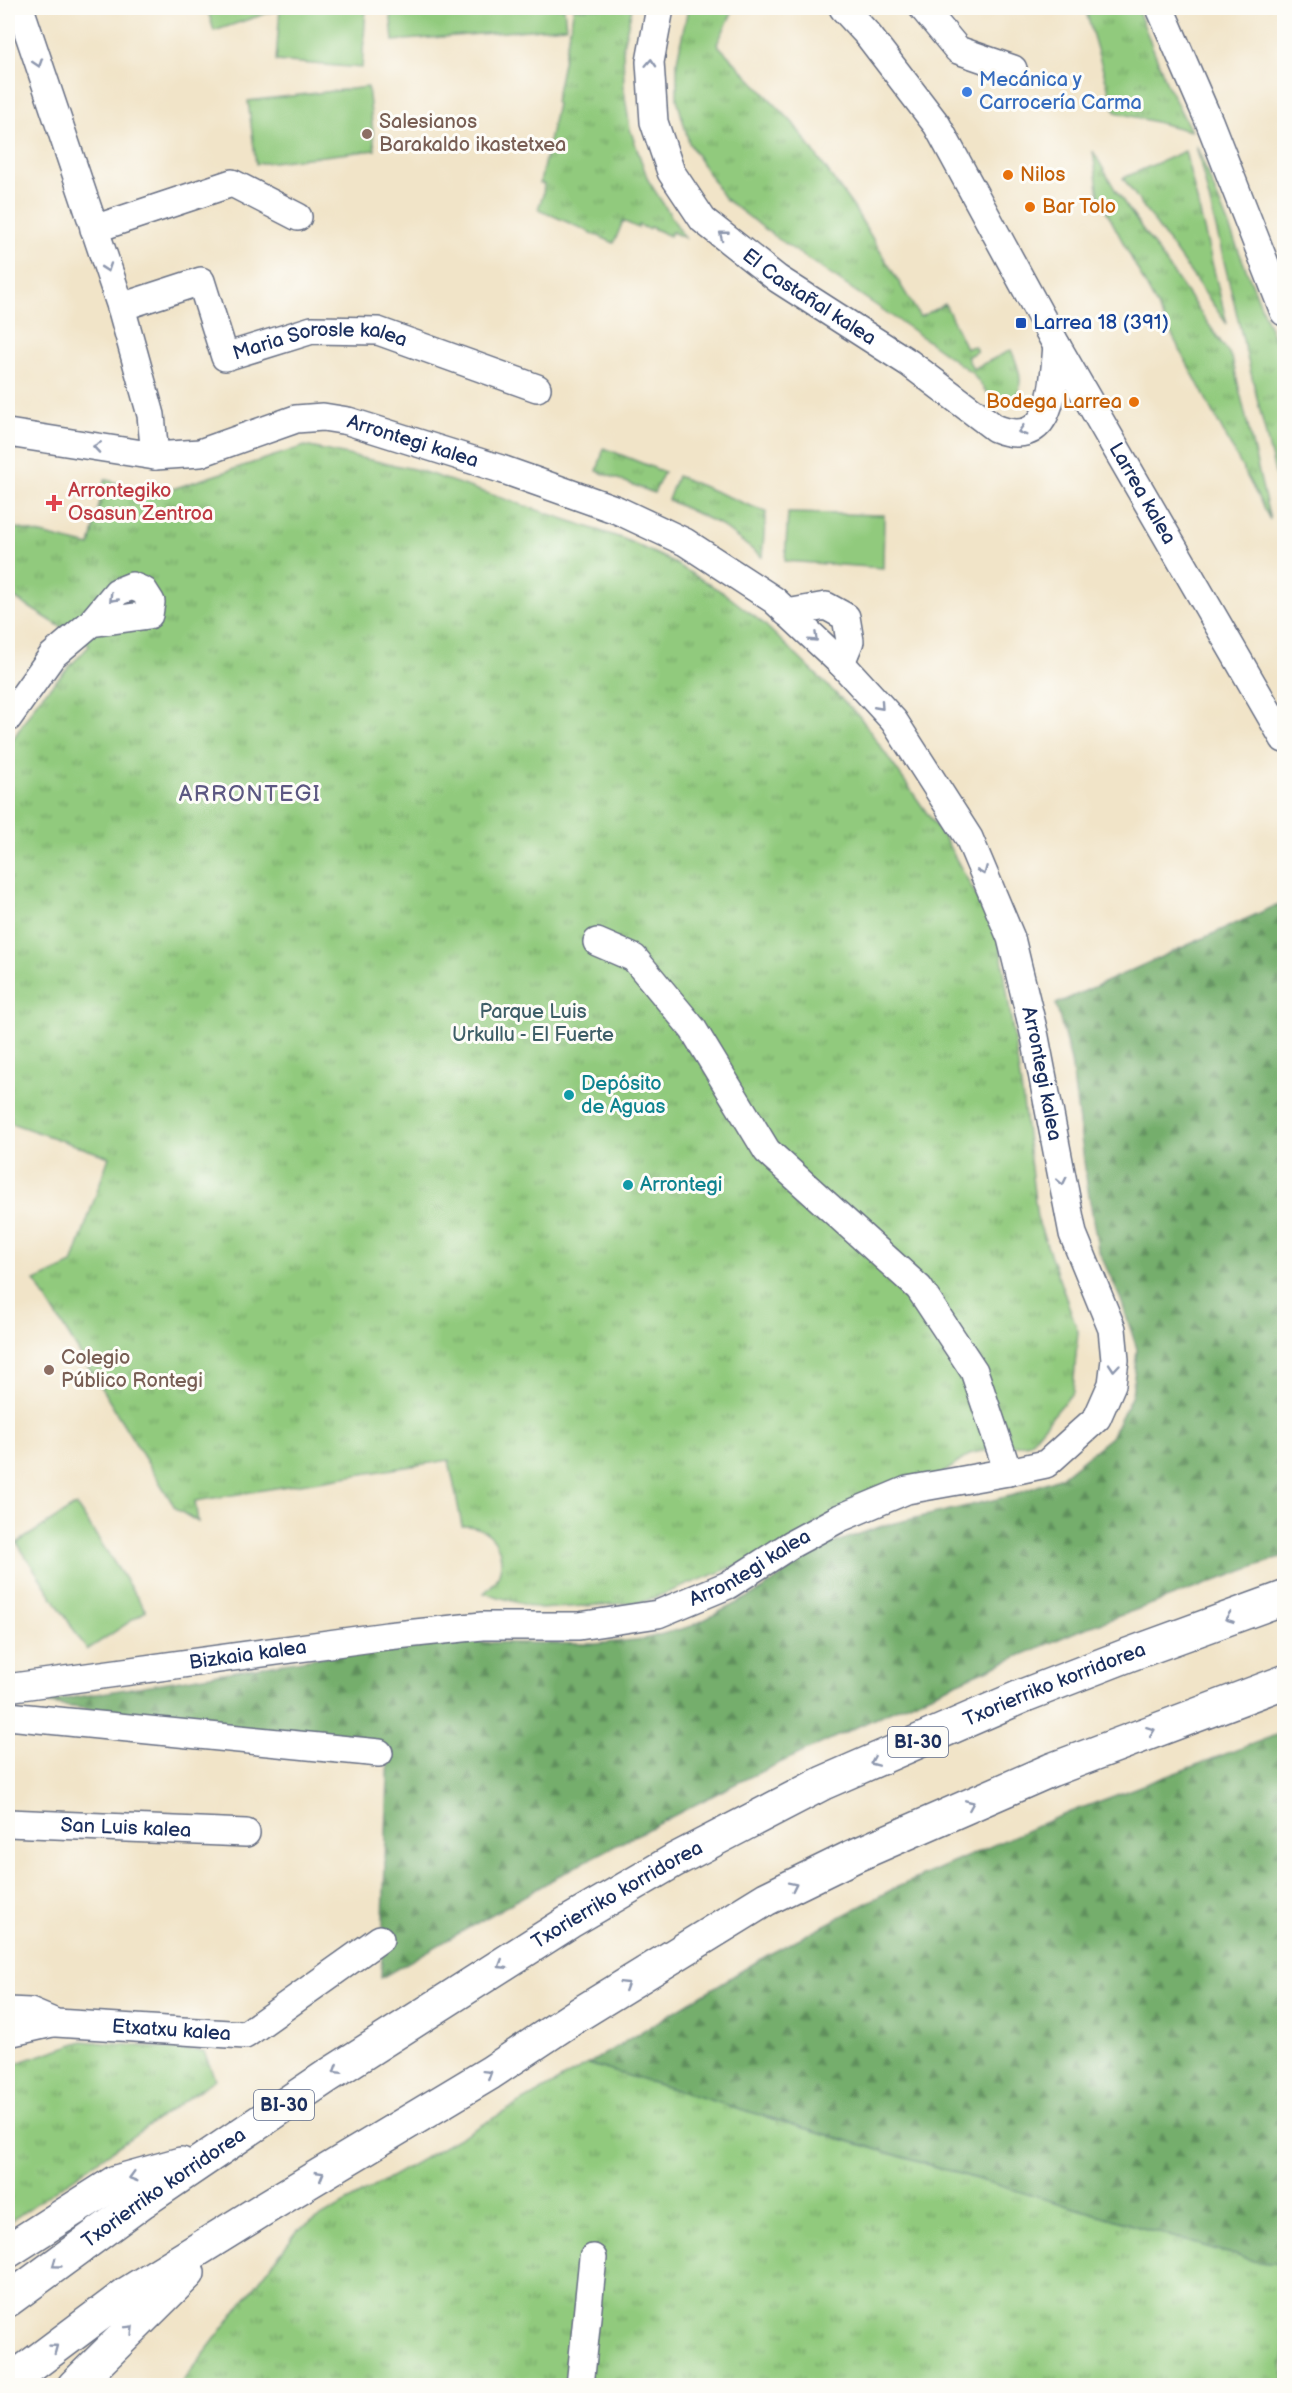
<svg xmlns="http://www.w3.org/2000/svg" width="1292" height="2393" viewBox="0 0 1292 2393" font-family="'Balsamiq Sans',sans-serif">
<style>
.grass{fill:url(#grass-tufts);stroke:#567c6e;stroke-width:1.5}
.forest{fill:url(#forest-firs);stroke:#486e65;stroke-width:1.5}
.pitch{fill:#91ca7d;stroke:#567c6e;stroke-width:1.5}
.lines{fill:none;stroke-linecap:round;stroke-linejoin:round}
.street-casing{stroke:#666e83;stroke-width:30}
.highway-casing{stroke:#666e83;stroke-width:36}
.street{stroke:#fff;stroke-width:27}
.highway{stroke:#fff;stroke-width:33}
.oneway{stroke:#8d97ae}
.shop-dot{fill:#3f7fe0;stroke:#fdfcf7;stroke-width:2}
.education-dot{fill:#8d6e63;stroke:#fdfcf7;stroke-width:2}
.food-dot{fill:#e8710a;stroke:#fdfcf7;stroke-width:2}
.transit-dot{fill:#1a4fb4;stroke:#fdfcf7;stroke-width:2}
.health-dot{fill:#e0444e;stroke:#fdfcf7;stroke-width:2}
.culture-dot{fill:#0f9aa8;stroke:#fdfcf7;stroke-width:2}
.labels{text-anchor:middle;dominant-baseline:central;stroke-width:6;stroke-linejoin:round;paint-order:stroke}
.shield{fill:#fdfcf7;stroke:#5f6c8c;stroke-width:1.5}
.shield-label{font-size:18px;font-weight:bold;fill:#1b2f5e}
.shop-label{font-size:20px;fill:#366cbe;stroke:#fdfcf7;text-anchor:start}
.education-label{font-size:20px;fill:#785e54;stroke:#fdfcf7;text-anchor:start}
.food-label{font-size:20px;fill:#c56008;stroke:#fdfcf7;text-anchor:start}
.street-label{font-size:20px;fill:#1b2f5e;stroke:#fdfcf7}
.transit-label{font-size:20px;fill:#164399;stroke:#fdfcf7;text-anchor:start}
.health-label{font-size:20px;fill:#be3a42;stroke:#fdfcf7;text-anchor:start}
.park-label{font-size:20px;fill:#3e5e67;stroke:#fdfcf7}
.culture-label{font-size:20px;fill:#0d838f;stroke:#fdfcf7;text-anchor:start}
.quarter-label{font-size:22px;letter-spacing:1.5px;fill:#5c5882;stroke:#fdfcf7}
</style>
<defs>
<pattern id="grass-tufts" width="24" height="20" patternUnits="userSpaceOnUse" patternTransform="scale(1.5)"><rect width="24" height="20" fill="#91ca7d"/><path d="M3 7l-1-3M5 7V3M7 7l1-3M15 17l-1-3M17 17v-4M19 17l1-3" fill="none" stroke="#76a46a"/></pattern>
<pattern id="forest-firs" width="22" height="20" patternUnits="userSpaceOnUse" patternTransform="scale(1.5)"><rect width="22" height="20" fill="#74ae6c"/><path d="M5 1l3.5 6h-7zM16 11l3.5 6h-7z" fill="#5e8e5c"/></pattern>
</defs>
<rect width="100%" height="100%" fill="#fdfcf7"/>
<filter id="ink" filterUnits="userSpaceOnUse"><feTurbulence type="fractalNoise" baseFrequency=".0167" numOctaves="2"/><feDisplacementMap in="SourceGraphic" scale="12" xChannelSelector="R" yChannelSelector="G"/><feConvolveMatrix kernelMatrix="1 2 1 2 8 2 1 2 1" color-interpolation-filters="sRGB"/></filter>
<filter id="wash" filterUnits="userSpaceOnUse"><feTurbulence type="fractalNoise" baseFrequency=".008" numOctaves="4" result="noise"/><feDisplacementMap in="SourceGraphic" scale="24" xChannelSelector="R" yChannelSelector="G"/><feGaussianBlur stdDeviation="1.35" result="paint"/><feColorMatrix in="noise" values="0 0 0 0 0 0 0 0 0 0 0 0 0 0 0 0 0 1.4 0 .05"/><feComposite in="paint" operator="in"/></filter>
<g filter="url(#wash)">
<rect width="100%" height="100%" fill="#f1e4c8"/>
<g class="grass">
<path d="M574 8H632L623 45 624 90 630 129 648 180 685 238 672 232 670 236 650 227 648 229 639 225 638 228 623 221 614 243 538 209 543 195 544 184 540 183 557 104 555 102Z"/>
<path d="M688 8H727L732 13 717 44 793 123 854 208 920 317 945 304 966 348 974 346 977 351 967 357 973 369 1011 350C1019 367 1025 384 1014 401L1005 404 997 402 988 394 972 373 911 329 781 241 724 198 689 143 677 99V61Z"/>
<path d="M1085 8H1137L1167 84 1191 131 1115 112Z"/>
<path d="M1196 145 1284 363V510Z"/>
<path d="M1093 151 1116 191 1232 358 1270 520 1099 197Z"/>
<path d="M1185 151 1227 324 1123 178Z"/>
<path d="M305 446 418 470 624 539 669 560 724 593 763 623 860 717 945 839 999 937 1022 1093 1037 1218 1078 1331 1073 1392 1030 1443 972 1453 905 1500 643 1602 540 1609 484 1593C488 1589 494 1584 497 1579 509 1552 492 1524 462 1526L449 1460 195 1501 198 1522 176 1509 35 1281 72 1264 109 1157 8 1122V747L38 700 90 645 8 594V526L90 546 105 479 154 495Z"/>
<path d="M604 448 664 472 654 493 597 471Z"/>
<path d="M677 476 766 512 762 557 719 524 668 500Z"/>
<path d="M83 2041 204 2052 215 2079 8 2223V2066Z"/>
<path d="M588 2064 1258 2262 1284 2264V2385L179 2386 298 2230Z"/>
</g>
<g class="forest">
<path d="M1284 902V1556L1075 1632 891 1711 737 1783 580 1864 381 1978 389 1748 41 1703 369 1649 465 1642 595 1644 644 1639 692 1626 762 1590 820 1548 882 1526 1014 1495 1061 1477 1111 1437 1132 1395 1137 1349 1121 1300 1098 1249 1087 1184 1071 1061 1056 1004Z"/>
<path d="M1284 1732V2264L1258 2262 588 2064 766 1956 893 1889 1055 1818Z"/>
</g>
<g class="pitch">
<path d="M207 8H272L274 11 214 31Z"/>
<path d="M280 8H366L362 68 276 61Z"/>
<path d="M390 8H564L566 27 393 41Z"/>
<path d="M368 87 375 150 256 164 248 101Z"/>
<path d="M788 513 884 515 883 568 785 561Z"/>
<path d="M76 1505 146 1611 87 1650 17 1543Z"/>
</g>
</g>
<g filter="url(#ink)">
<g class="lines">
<defs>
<g id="street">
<path d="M20 8 121 307 151 415 155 456"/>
<path id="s1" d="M660 8 650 62 654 122 671 172 703 220 778 279 909 363 995 428C1054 452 1053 384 1057 346"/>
<path id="s2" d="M843 8 868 35 937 125 1057 346 1284 739"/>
<path d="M923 8 958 50 1013 69"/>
<path d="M1160 8 1209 121 1284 312"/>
<path d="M94 229 232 183 298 217"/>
<path id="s3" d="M121 307 201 281 225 357 312 330 378 331 537 388"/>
<path id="s4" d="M8 433 155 456 200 453 296 419 323 417 348 421 501 469 617 510 685 542 774 600 841 663 894 721 969 838 1011 938 1035 1037 1073 1234 1112 1329 1115 1360 1112 1384 1097 1418 1046 1464 1008 1472"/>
<path d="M787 613 826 606 846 617 850 641 841 663"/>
<path d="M8 718 52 656 91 623 117 592 132 586 144 591 151 602 149 615 91 623"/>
<path id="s5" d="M14 1687 387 1636 482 1626H579L658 1614 728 1585 792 1544 840 1518 907 1490 1008 1472 974 1371 919 1288 767 1151 693 1029 634 958 597 942"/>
<path d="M8 1716 379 1753"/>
<path id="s6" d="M8 1823 246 1833"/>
<path id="s7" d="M8 2011 30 2012 56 2023 245 2035 380 1939"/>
<path d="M8 2033 52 2023"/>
<path d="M580 2386 593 2258"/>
</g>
<g id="highway">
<path d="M8 2251 116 2182 181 2164"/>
<path id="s8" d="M8 2300 143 2201 326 2077 569 1922 675 1860 823 1783 1025 1695 1128 1655 1284 1598"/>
<path d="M8 2383 128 2293 270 2205 490 2073 576 2016 766 1899 854 1856 1051 1770 1284 1682"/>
<path d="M74 2386 188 2273"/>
</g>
</defs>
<use href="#street" class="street-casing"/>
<use href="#highway" class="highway-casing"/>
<use href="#street" class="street"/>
<use href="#highway" class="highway"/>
</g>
<defs><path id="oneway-chevron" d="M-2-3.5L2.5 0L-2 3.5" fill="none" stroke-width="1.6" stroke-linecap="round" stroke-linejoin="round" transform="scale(1.5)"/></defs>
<g class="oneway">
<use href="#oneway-chevron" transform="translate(38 63) rotate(72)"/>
<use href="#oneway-chevron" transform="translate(651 63) rotate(-87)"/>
<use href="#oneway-chevron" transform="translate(723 235) rotate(-142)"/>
<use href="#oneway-chevron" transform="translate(107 268) rotate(71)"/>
<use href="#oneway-chevron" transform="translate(1022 431) rotate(164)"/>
<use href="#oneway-chevron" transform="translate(97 447) rotate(-171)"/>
<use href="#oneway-chevron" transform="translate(113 598) rotate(134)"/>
<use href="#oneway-chevron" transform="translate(814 638) rotate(43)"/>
<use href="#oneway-chevron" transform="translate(880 706) rotate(48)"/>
<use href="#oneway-chevron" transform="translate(983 871) rotate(67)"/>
<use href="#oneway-chevron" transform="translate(1062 1181) rotate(78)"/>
<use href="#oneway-chevron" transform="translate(1114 1367) rotate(95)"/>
<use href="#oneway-chevron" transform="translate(1229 1618) rotate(160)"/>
<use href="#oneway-chevron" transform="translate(1151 1731) rotate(-21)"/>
<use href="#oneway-chevron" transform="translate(874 1762) rotate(157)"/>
<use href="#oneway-chevron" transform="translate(970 1804) rotate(-23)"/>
<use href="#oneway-chevron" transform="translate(793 1886) rotate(-26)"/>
<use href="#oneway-chevron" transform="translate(502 1965) rotate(148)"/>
<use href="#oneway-chevron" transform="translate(625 1985) rotate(-32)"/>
<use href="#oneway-chevron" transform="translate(337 2070) rotate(148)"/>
<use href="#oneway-chevron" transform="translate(488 2074) rotate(-32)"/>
<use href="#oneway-chevron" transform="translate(320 2175) rotate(-31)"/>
<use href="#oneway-chevron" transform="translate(133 2177) rotate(164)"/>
<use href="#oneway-chevron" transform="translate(56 2264) rotate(144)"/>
<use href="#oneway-chevron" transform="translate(130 2329) rotate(-45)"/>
<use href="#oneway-chevron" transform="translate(54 2348) rotate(-37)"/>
</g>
</g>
<circle class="shop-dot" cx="967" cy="92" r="6"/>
<g class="education-dot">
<circle cx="367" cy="134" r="6"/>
<circle cx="49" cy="1370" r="6"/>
</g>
<g class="food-dot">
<circle cx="1008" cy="175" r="6"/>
<circle cx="1030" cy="207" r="6"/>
<circle cx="1134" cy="402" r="6"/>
</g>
<rect class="transit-dot" x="1015" y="317" width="12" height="12" rx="3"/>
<path class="health-dot" d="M51 494h6v6h6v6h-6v6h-6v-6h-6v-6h6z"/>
<g class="culture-dot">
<circle cx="569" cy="1095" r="6"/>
<circle cx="628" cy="1185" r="6"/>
</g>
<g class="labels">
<g class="shield">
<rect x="888" y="1727" width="60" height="30" rx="4.5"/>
<rect x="254" y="2090" width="60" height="30" rx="4.5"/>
</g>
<g class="shield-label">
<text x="918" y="1742">BI-30</text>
<text x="284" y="2105">BI-30</text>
</g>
<g class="shop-label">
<text x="979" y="80">Mecánica y<tspan x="979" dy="23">Carrocería Carma</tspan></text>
</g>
<g class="education-label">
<text x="379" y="122">Salesianos<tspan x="379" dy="23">Barakaldo ikastetxea</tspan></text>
<text x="61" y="1358">Colegio<tspan x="61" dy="23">Público Rontegi</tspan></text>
</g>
<g class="food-label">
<text x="1020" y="175">Nilos</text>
<text x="1042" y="207">Bar Tolo</text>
<text x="1122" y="402" text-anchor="end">Bodega Larrea</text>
</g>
<g class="street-label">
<text stroke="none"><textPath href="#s1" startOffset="357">El Castañal kalea</textPath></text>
<text stroke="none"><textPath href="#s3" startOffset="262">Maria Sorosle kalea</textPath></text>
<text stroke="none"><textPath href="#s4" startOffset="416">Arrontegi kalea</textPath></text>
<text stroke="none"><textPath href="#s2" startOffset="572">Larrea kalea</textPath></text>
<text stroke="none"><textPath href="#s4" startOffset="1370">Arrontegi kalea</textPath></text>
<text stroke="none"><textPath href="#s5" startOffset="752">Arrontegi kalea</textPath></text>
<text stroke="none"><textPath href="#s5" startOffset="236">Bizkaia kalea</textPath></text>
<text stroke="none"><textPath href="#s8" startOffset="1218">Txorierriko korridorea</textPath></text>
<text stroke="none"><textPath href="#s6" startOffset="118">San Luis kalea</textPath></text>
<text stroke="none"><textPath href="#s8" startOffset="732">Txorierriko korridorea</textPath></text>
<text stroke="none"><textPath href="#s7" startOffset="166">Etxatxu kalea</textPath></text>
<text stroke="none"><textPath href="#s8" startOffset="192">Txorierriko korridorea</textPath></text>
</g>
<g class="transit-label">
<text x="1033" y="323">Larrea 18 (391)</text>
</g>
<g class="health-label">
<text x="68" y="491">Arrontegiko<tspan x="68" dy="23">Osasun Zentroa</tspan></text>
</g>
<g class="park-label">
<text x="533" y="1012">Parque Luis<tspan x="533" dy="23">Urkullu - El Fuerte</tspan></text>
</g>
<g class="culture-label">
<text x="581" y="1084">Depósito<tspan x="581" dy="23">de Aguas</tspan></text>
<text x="640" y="1185">Arrontegi</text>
</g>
<g class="quarter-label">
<text x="250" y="794">ARRONTEGI</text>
</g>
</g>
<rect width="1292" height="2393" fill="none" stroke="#fdfcf7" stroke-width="30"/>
</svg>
